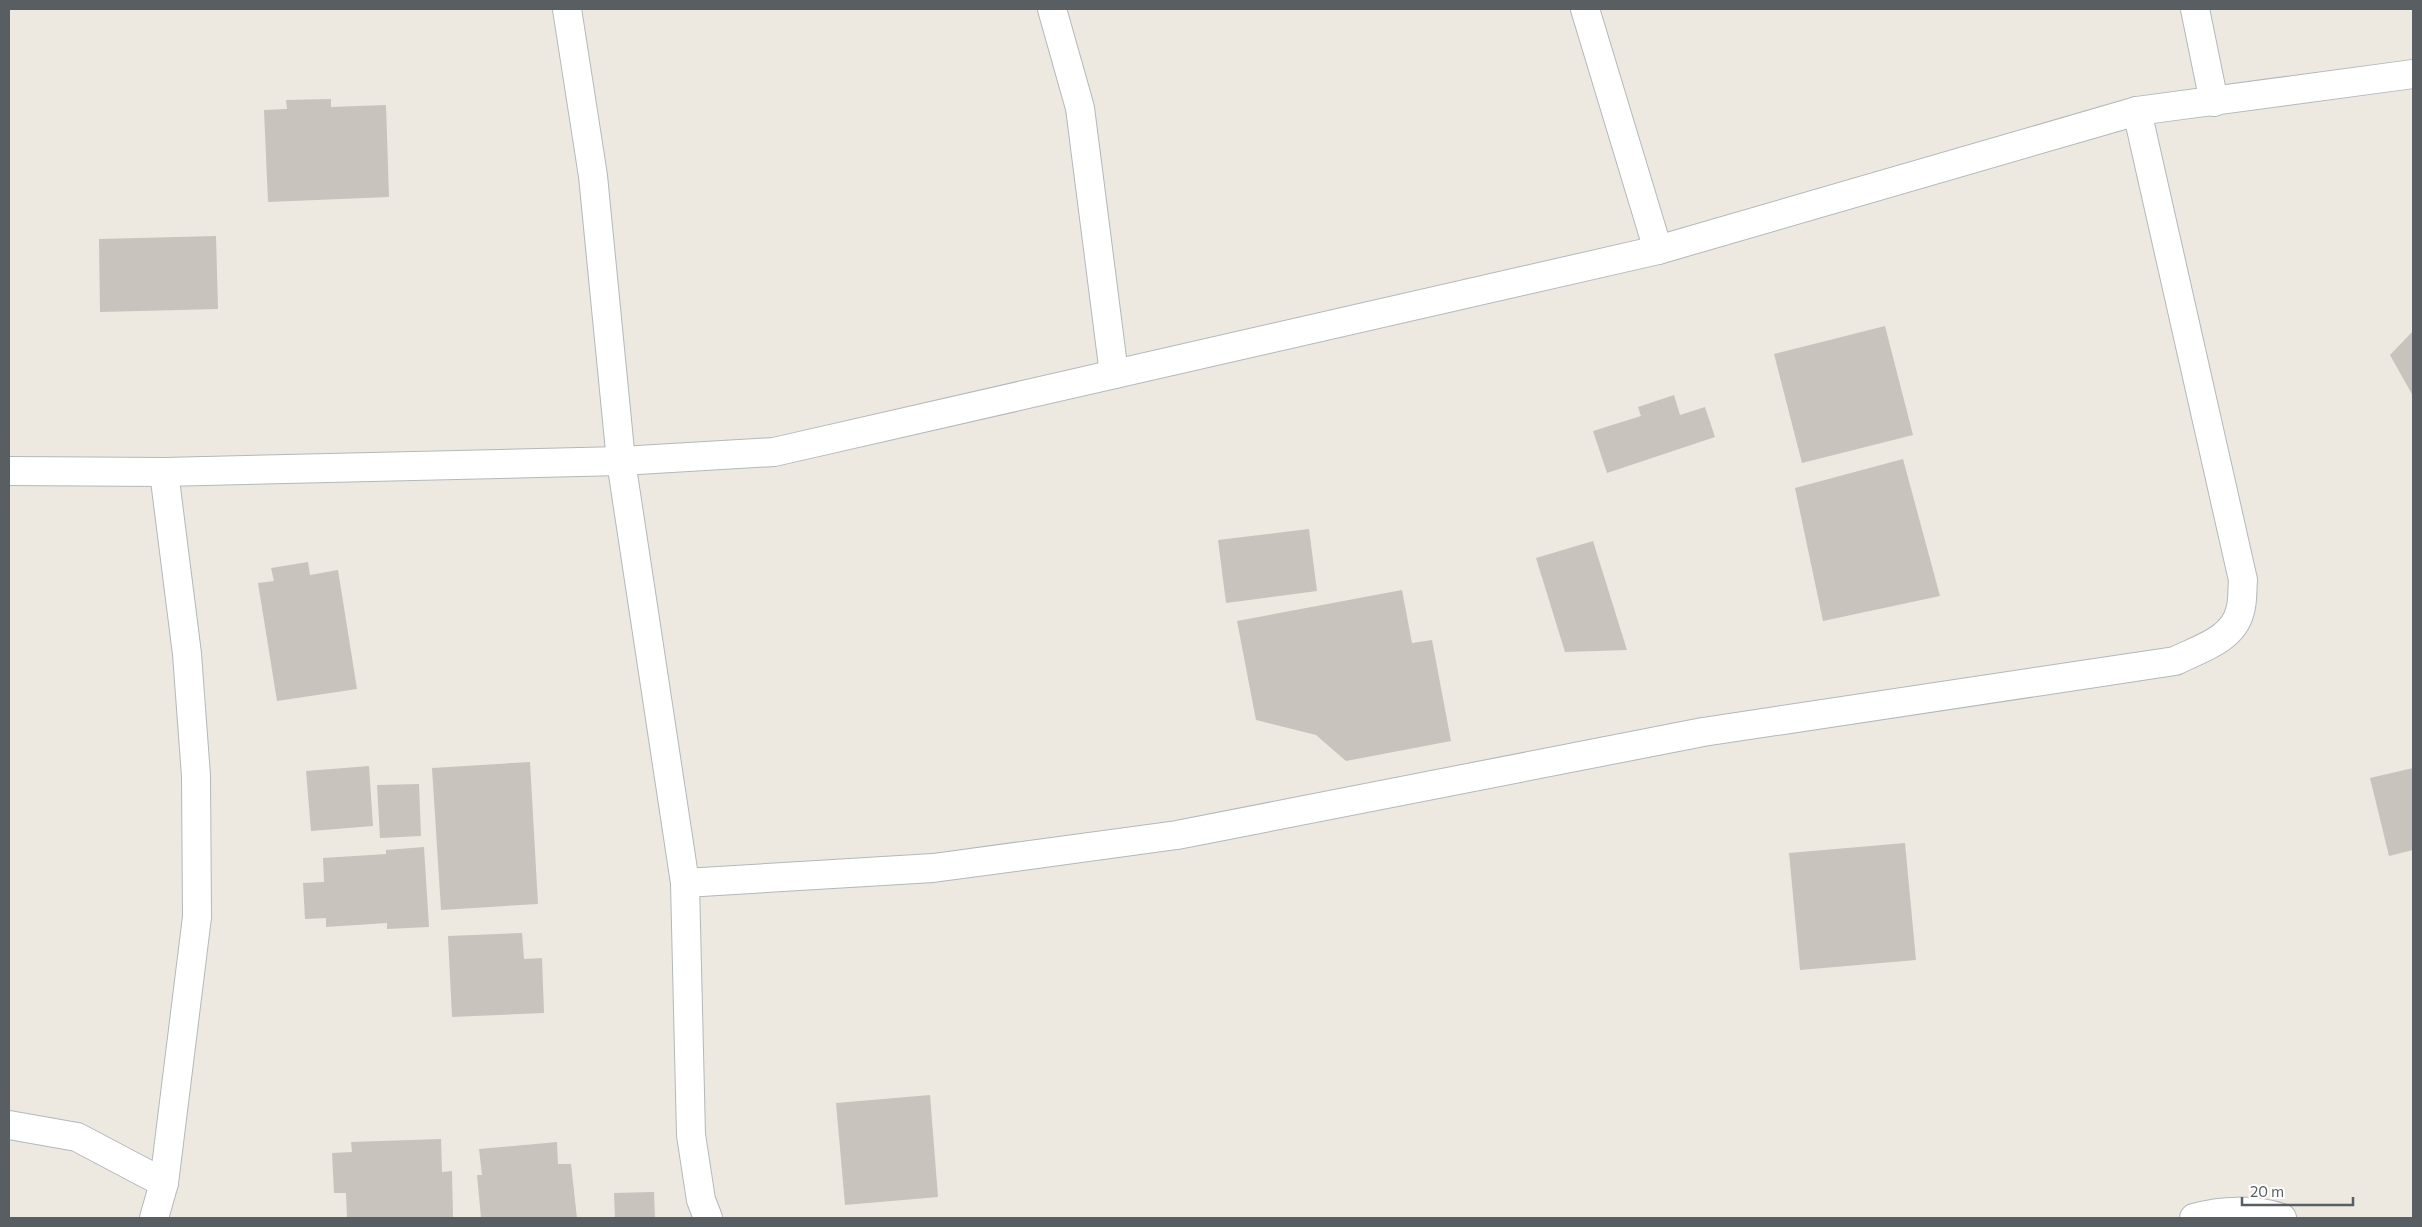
<svg xmlns="http://www.w3.org/2000/svg" width="2422" height="1227" viewBox="0 0 2422 1227" font-family="Commissioner,sans-serif">
<style>
.building{fill:#c8c3bd}
.lines{fill:none;stroke-linecap:round;stroke-linejoin:round}
.minor-casing{stroke:#b3b8bc;stroke-width:30}
.minor{stroke:#fff;stroke-width:28}
</style>
<rect width="100%" height="100%" fill="#ede9e0"/>
<g class="building">
<path d="M331 99V107L386 105 389 197 268 202 264 110 287 109 286 100Z"/>
<path d="M216 236 218 309 100 312 99 239Z"/>
<path d="M1885 326 1913 435 1802 463 1774 354Z"/>
<path d="M2413 331V396L2390 355Z"/>
<path d="M1674 395 1680 415 1705 407 1715 437 1607 473 1593 431 1641 416 1638 407Z"/>
<path d="M1903 459 1940 596 1823 621 1795 488Z"/>
<path d="M1309 529 1317 591 1226 603 1218 540Z"/>
<path d="M1593 541 1627 650 1565 652 1536 558Z"/>
<path d="M308 562 310 575 338 570 357 689 277 701 258 583 274 581 271 568Z"/>
<path d="M1402 590 1412 643 1432 640 1451 741 1346 761 1316 735 1256 720 1237 621Z"/>
<path d="M530 762 538 904 441 910 432 768Z"/>
<path d="M369 766 373 826 311 831 306 771Z"/>
<path d="M2413 768V850L2389 856 2370 778Z"/>
<path d="M419 784 421 836 380 838 377 785Z"/>
<path d="M1905 843 1916 960 1800 970 1789 853Z"/>
<path d="M424 847 429 927 387 929V923L326 927V918L305 919 303 883 324 882 323 858 386 854V850Z"/>
<path d="M522 933 524 959 542 958 544 1013 452 1017 448 936Z"/>
<path d="M930 1095 938 1197 845 1205 836 1103Z"/>
<path d="M441 1139 442 1172 452 1171 453 1218H347L346 1193H334L332 1153 352 1152 351 1142Z"/>
<path d="M557 1142 558 1164H571L577 1218H481L477 1175H482L479 1149Z"/>
<path d="M654 1192 655 1218H615L614 1193Z"/>
</g>
<g class="lines">
<defs>
<g id="minor">
<path d="M567 9 593 176 621 461 685 883 691 1135 701 1200 708 1218"/>
<path d="M1052 9 1080 108 1114 374"/>
<path d="M1585 9 1658 250"/>
<path d="M2195 9 2214 102"/>
<path d="M9 471 164 472 621 461 774 452 1658 250 2137 111 2413 74"/>
<path d="M685 883 933 868 1177 835 1703 732 2175 661C2199 649 2233 640 2240 611 2243 602 2242 590 2243 580L2137 111"/>
<path d="M9 1125 77 1137 164 1183"/>
<path d="M154 1218 164 1183 197 917 196 776 187 654 164 472"/>
<path d="M2194 1218C2221 1210 2255 1209 2282 1218"/>
</g>
</defs>
<use href="#minor" class="minor-casing"/>
<use href="#minor" class="minor"/>
</g>
<rect width="2422" height="1227" fill="none" stroke="#595e63" stroke-width="20"/>
<path d="M2242 1197v8h111v-8" fill="none" stroke="#595e63" stroke-width="2.5"/>
<text x="2250" y="1197" font-size="15" fill="#595e63" stroke="#ffffff" stroke-width="4" paint-order="stroke">20 m</text>
</svg>
